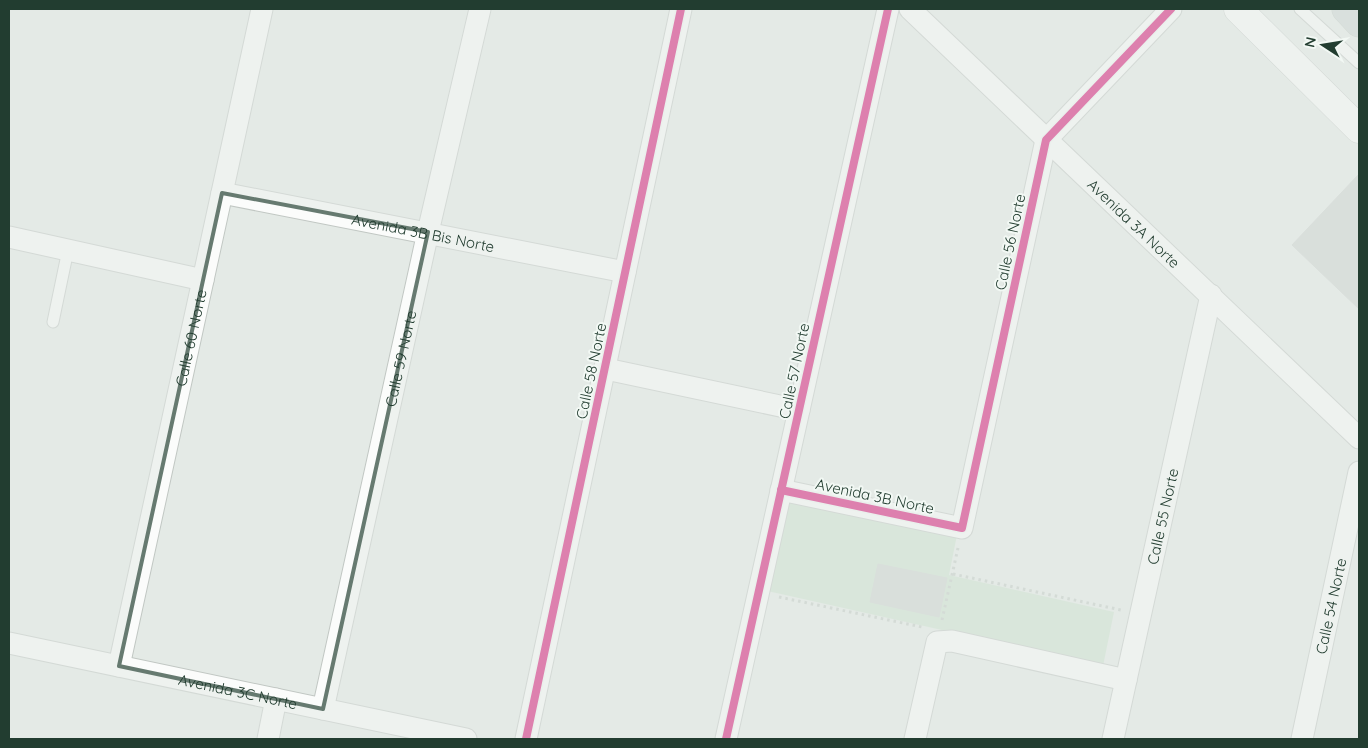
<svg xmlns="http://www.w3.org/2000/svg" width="1368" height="748" viewBox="0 0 1368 748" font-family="Quicksand,sans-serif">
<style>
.green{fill:#cde3cf}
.building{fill:#cdd3cf;stroke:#cdd2cf}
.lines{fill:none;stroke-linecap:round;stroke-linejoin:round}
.service-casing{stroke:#c1c7c3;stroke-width:13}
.minor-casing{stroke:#c1c7c3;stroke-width:23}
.tertiary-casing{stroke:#c1c7c3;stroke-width:29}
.primary-casing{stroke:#bdc6c1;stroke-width:29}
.path{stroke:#c1cac4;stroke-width:3;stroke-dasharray:2.5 4;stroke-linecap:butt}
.service{stroke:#fbfcfb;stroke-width:11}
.minor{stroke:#fbfcfb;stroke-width:21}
.tertiary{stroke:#fbfcfb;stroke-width:28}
.primary{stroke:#cdd6d2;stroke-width:28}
.cycleway-casing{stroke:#f2f8f4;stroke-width:11}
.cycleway{stroke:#d6006c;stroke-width:8}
.marked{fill:none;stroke:#667a70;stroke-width:4;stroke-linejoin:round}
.labels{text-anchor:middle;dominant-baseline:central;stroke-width:4;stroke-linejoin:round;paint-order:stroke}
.street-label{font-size:15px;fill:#223d30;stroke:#f2f8f4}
</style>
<rect width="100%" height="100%" fill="#e4eae6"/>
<path class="green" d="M784 493 958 530 949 575 1114 612 1103 666 763 590Z"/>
<g class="building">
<path d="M1359 174V309L1292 245Z"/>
<path d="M878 564 947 578 939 617 870 602Z"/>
</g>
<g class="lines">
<defs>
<g id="service">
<path d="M1300 9 1359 63"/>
<path d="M53 322 68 250"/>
</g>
<g id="minor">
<path id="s1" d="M910 9 1359 438"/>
<path id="s2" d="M222 193 625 272"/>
<path d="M9 237 203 280"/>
<path d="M606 369 799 410"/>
<path d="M781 490 962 528 1046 140 1171 9"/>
<path id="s3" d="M9 643 466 739"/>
<path id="s4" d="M119 666 262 9"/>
<path id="s5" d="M323 709 428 232 480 9"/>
<path d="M268 739 276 699"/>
<path d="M526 739 681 9"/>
<path d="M726 739 888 9"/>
<path d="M915 739 937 642 952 641 1126 680"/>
<path id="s6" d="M1113 739 1211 295"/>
<path id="s7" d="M1302 739 1359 472"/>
</g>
<path id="tertiary" d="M1238 9 1359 129"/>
<path id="primary" d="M1346 9 1359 23"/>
</defs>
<use href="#service" class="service-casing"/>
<use href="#minor" class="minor-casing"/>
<use href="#tertiary" class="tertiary-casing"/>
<use href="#primary" class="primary-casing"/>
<g class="path">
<path d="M953 574 1121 610"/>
<path d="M779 597 922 627"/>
<path d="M942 620 958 548"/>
</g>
<use href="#service" class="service"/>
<use href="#minor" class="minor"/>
<use href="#tertiary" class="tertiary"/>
<use href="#primary" class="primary"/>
<defs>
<g id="cycleway">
<path d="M781 490 962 528 1046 140 1171 9"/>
<path d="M526 739 681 9"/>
<path d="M726 739 888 9"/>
</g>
</defs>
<use href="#cycleway" class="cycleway-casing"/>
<use href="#cycleway" class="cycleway"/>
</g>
<path d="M0 0H1368V748H0ZM222 193 428 232 323 709 119 666Z" fill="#e4eae6" fill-opacity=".55" fill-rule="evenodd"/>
<path class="marked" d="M222 193 428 232 323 709 119 666Z"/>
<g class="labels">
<g class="street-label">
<text stroke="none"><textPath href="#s1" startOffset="310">Avenida 3A Norte</textPath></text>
<text stroke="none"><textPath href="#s2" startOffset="205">Avenida 3B Bis Norte</textPath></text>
<text transform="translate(1010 242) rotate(-78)">Calle 56 Norte</text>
<text stroke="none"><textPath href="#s4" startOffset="336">Calle 60 Norte</textPath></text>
<text stroke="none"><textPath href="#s5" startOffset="359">Calle 59 Norte</textPath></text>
<text transform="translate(591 371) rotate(-78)">Calle 58 Norte</text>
<text transform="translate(794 371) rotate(-78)">Calle 57 Norte</text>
<text transform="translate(875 496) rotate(12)">Avenida 3B Norte</text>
<text stroke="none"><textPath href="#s6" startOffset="228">Calle 55 Norte</textPath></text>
<text stroke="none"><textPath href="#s7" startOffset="136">Calle 54 Norte</textPath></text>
<text stroke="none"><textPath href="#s3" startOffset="234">Avenida 3C Norte</textPath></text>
</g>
</g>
<rect width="1368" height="748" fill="none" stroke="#223d30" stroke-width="20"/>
<g transform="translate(1323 45) rotate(282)" stroke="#f2f8f4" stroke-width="4" paint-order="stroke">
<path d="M0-4L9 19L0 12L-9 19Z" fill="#223d30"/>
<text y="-8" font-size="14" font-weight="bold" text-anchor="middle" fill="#223d30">N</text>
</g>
</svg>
